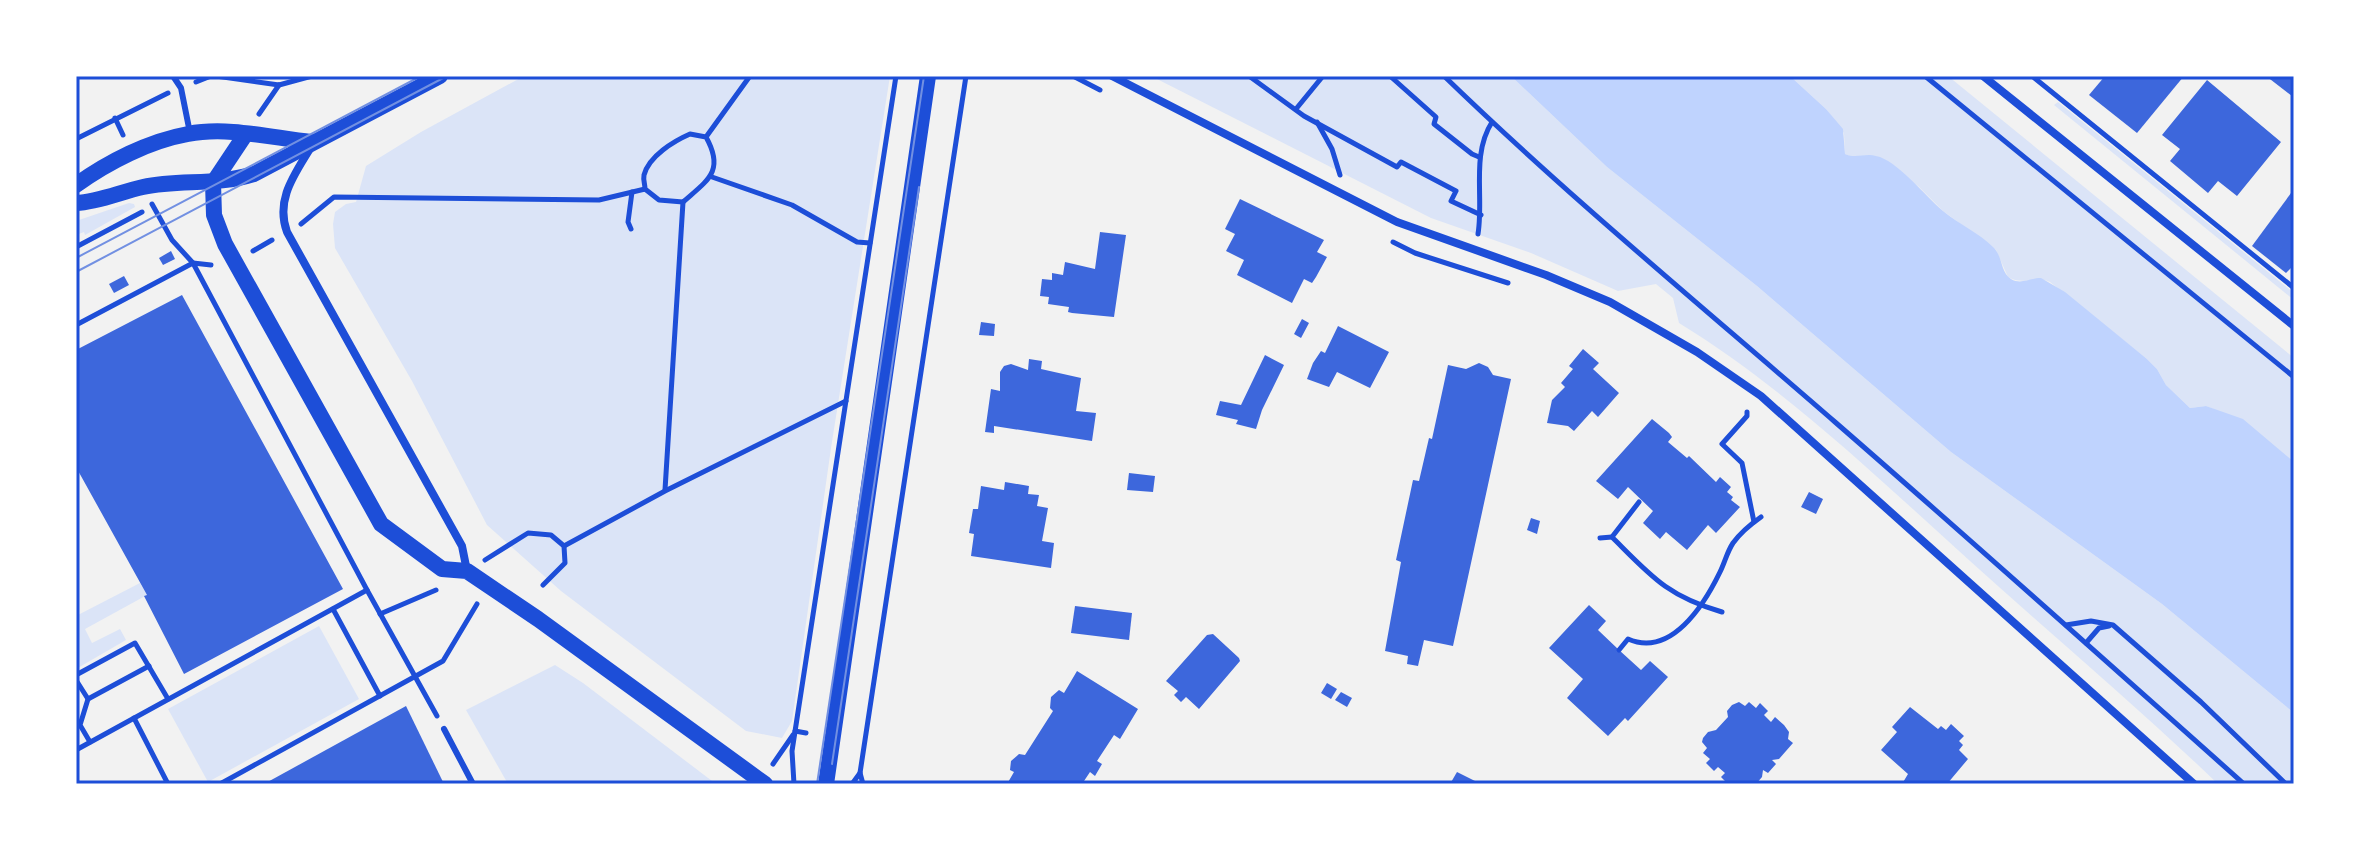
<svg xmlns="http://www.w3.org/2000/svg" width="2370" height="860" viewBox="0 0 2370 860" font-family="Jost,sans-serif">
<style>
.green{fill:#dbe4f7}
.water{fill:#bfd3fe}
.building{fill:#3d67dc}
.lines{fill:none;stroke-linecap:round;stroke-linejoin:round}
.path{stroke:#1d4ed8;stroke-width:5}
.service{stroke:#1d4ed8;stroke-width:6}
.minor{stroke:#1d4ed8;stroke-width:8}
.secondary{stroke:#1d4ed8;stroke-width:16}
.tram{stroke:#7290e2;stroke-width:2}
.neatline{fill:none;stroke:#1d4ed8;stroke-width:3}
</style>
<rect width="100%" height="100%" fill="#f2f2f2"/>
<g class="green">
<path d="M524 76H890L831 448 792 721 782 738 746 731 561 591 487 525 412 381 335 248 333 224 335 212 346 204 356 202 366 166 421 132Z"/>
<path d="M1151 76H1511L1607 167 1757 286 1951 452 2162 604 2294 713V784H2218C2138 707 2052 635 1970 561 1877 477 1785 388 1679 323L1673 298 1656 284 1618 291 1531 253 1431 218Z"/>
<path d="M1790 76H1948L2294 358V462L2225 414 2206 406 2190 408 2166 385 2157 369 2147 359 2050 282C2034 275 2023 286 2008 277L1996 250 1943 211 1918 186 1876 156 1852 157 1845 154 1844 133 1826 109Z"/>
<path d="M2058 102 2294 293V300L2054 105Z"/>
<path d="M129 203 134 204 135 207 85 235 84 232 76 235V221Z"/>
<path d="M140 583 147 595 85 629 92 643 120 629 126 640 76 669V616Z"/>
<path d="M319 626 359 699 208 782 168 709Z"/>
<path d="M555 665 583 683 716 784H508L466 710Z"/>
</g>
<path class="water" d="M1511 76H1790L1826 109 1843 129 1845 154C1856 159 1865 153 1876 156 1897 160 1926 197 1943 211 1959 224 1979 233 1993 247 2003 256 2000 272 2011 279 2021 285 2030 278 2041 278L2065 292 2147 359 2157 369 2166 385 2190 408 2206 406 2243 419 2294 462V713L2162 604 1951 452 1757 286 1607 167Z"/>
<g class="building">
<path d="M2105 76H2184L2137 133 2089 95Z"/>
<path d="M2266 76H2294V94L2292 96Z"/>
<path d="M2207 80 2281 142 2237 196 2218 181 2208 193 2170 161 2180 149 2162 135Z"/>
<path d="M2294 189V265L2286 273 2252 246Z"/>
<path d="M1240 199 1324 240 1317 252 1327 257 1316 277 1312 283 1304 279 1292 303 1237 275 1244 260 1226 251 1235 234 1225 229Z"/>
<path d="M1100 232 1126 235 1114 317 1072 313 1068 312 1069 307 1048 304 1049 297 1040 296 1042 279 1052 280V273L1063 275 1065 262 1095 269Z"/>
<path d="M171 251 175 259 163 265 159 258Z"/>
<path d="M124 276 129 285 114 293 109 284Z"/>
<path d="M182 295 343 589 184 674 144 596 147 595 76 467V350Z"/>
<path d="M1302 319 1309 323 1301 338 1294 334Z"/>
<path d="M981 322 995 324 994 336 979 335Z"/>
<path d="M1338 326 1389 352 1370 388 1337 372 1329 387 1307 379 1313 363 1321 351 1325 353Z"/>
<path d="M1583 349 1599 363 1593 369 1619 393 1598 417 1592 411 1574 431 1568 426 1547 423 1552 400 1565 387 1561 383 1573 369 1569 366Z"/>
<path d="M1265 355 1284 365 1262 410 1256 429 1236 424 1238 420 1216 415 1220 401 1241 405Z"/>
<path d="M1029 359 1042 361 1041 369 1081 378 1076 411 1096 413 1092 441 994 426V433L985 432 991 389 1000 391V372L1004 366 1011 364 1028 370Z"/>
<path d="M1479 363 1488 367 1493 375 1511 379 1453 646 1424 640 1418 666 1407 664 1408 656 1385 651 1401 562 1396 560 1413 480 1419 481 1429 438 1432 439 1448 365 1466 369Z"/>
<path d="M1652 419 1669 433 1672 437 1668 442 1687 458 1689 456 1716 482 1720 477 1731 487 1727 492 1733 497 1731 500 1740 507 1716 533 1708 525 1687 550 1666 532 1660 539 1643 523 1653 511 1628 487 1618 499 1596 481Z"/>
<path d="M1129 473 1155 476 1153 492 1127 490Z"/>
<path d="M1005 482 1029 486 1028 494 1039 495 1037 506 1048 508 1042 541 1054 543 1051 568 971 556 974 534 969 533 973 509H978L981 486 1004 490Z"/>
<path d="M1809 492 1823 499 1816 514 1801 507Z"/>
<path d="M1531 518 1540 521 1537 534 1527 530Z"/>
<path d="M1589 605 1606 621 1598 630 1619 650 1641 670 1650 661 1668 677 1628 721 1625 718 1608 736 1567 698 1583 679 1549 648Z"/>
<path d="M1075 606 1132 613 1129 640 1071 633Z"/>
<path d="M1213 634 1239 658 1240 661 1199 709 1186 697 1181 702 1174 695 1178 691 1166 681 1207 635Z"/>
<path d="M1077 671 1138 709 1120 739 1114 735 1097 761 1102 764 1095 776 1090 772 1082 784H1007L1014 772 1010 770 1011 761 1019 754 1025 755 1053 711 1050 708 1051 697 1059 690 1064 693Z"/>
<path d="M1327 683 1337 689 1331 699 1321 693Z"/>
<path d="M1341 692 1352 698 1347 707 1335 700Z"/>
<path d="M1739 702 1745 706 1749 702 1756 708 1760 703 1768 711 1764 715 1771 722 1775 717 1784 725 1789 732 1788 739 1793 743 1779 759 1772 760 1776 764 1768 773 1763 770 1762 777 1756 784H1728L1721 777 1725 773 1718 767 1714 771 1706 763 1710 759 1703 753 1707 748 1702 742 1703 738 1708 732 1716 730 1728 717 1727 711 1732 705Z"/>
<path d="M406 706 444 784H264Z"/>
<path d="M1910 707 1938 729 1941 726 1946 730 1951 724 1964 736 1959 741 1963 745 1959 750 1968 759 1947 784H1902L1908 774 1881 750 1897 732 1892 727Z"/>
<path d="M1457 772 1481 784H1450Z"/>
</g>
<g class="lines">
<g class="path">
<path d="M216 76 279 85 312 76"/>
<path d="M1073 76 1100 90"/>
<path d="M1249 76 1304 116 1397 167 1401 162 1456 191 1451 201 1481 215"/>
<path d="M1390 76 1436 117 1434 124 1472 154 1479 157"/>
<path d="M1444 76C1569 197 1704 308 1835 422 1972 541 2108 663 2244 784"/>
<path d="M1925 76 2294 377"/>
<path d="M2032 76 2294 288"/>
<path d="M196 82 211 76"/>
<path d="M1296 109 1323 76"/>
<path d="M259 114 279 85"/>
<path d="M115 118 123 135"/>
<path d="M1317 122 1332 149 1340 175"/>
<path d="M690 134 706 137C725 171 708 180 683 202L659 200 645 189C645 184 643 180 644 175 649 156 674 141 690 134Z"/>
<path d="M706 137 750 76"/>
<path d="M76 139 168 93"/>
<path d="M712 177 792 205 857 242 870 243"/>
<path d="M152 204 172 240 193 263 367 590"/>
<path d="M301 224 334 197 599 200 645 189"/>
<path d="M631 229 628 222 632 192"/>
<path d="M1478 234C1484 197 1471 155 1492 122"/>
<path d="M1393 242 1415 253 1508 283"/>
<path d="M76 247 142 212"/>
<path d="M253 251 272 240"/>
<path d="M76 325 193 263 211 265"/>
<path d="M1747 412V416L1722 444 1742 463 1754 522"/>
<path d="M665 490 683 202"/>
<path d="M1639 502 1612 537C1651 576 1667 596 1722 612"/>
<path d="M1600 538 1612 537"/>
<path d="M564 546 665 491 846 401"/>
<path d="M485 560 528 533 551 535 564 546 565 563 543 585"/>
<path d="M333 609 380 696"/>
<path d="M380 614 436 590"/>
<path d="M2066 625 2091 621 2113 625 2201 702 2286 784"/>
<path d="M2086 643 2099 628 2109 626"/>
<path d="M1619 650 1628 639C1671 658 1704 605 1720 572 1725 562 1727 552 1733 543 1741 532 1751 524 1761 517"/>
<path d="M76 675 135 643 168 699"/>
<path d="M76 680 88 699"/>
<path d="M134 718 168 784"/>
<path d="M795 731 806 733"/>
<path d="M90 742 80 725 88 699 149 666"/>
<path d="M76 750 367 590 437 716"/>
<path d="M773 764 793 735"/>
<path d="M220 784 443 661 477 604"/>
<path d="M794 784 792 751 896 76"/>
<path d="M852 784 860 773"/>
<path d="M863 784 860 773 966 76"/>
</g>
<g class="service">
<path d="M173 76 181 88 190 133"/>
<path d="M444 729 473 784"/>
</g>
<g class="minor">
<path d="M1112 76 1397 222 1546 275 1610 302 1697 352 1761 396 2194 784"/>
<path d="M1983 76 2294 326"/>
<path d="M311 147C295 174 275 199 287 232L462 546 467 571"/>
</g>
<g class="secondary">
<path d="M245 135 213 183 214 215 225 244 381 524 442 569 467 571 538 619 765 784"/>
<path d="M76 185C108 162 149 141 188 134 227 126 273 138 311 142"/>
<path d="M76 203C99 202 120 192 143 187 180 179 216 186 254 174L440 76"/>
<path d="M826 784 928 76"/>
</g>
<g class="tram">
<path d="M76 258 421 76"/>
<path d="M76 272 447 76"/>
<path d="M832 764 919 187"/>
<path d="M817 784 924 76"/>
</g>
</g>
<rect width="2370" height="860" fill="none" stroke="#ffffff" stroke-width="156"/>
<rect x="78" y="78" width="2214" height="704" class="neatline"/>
</svg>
